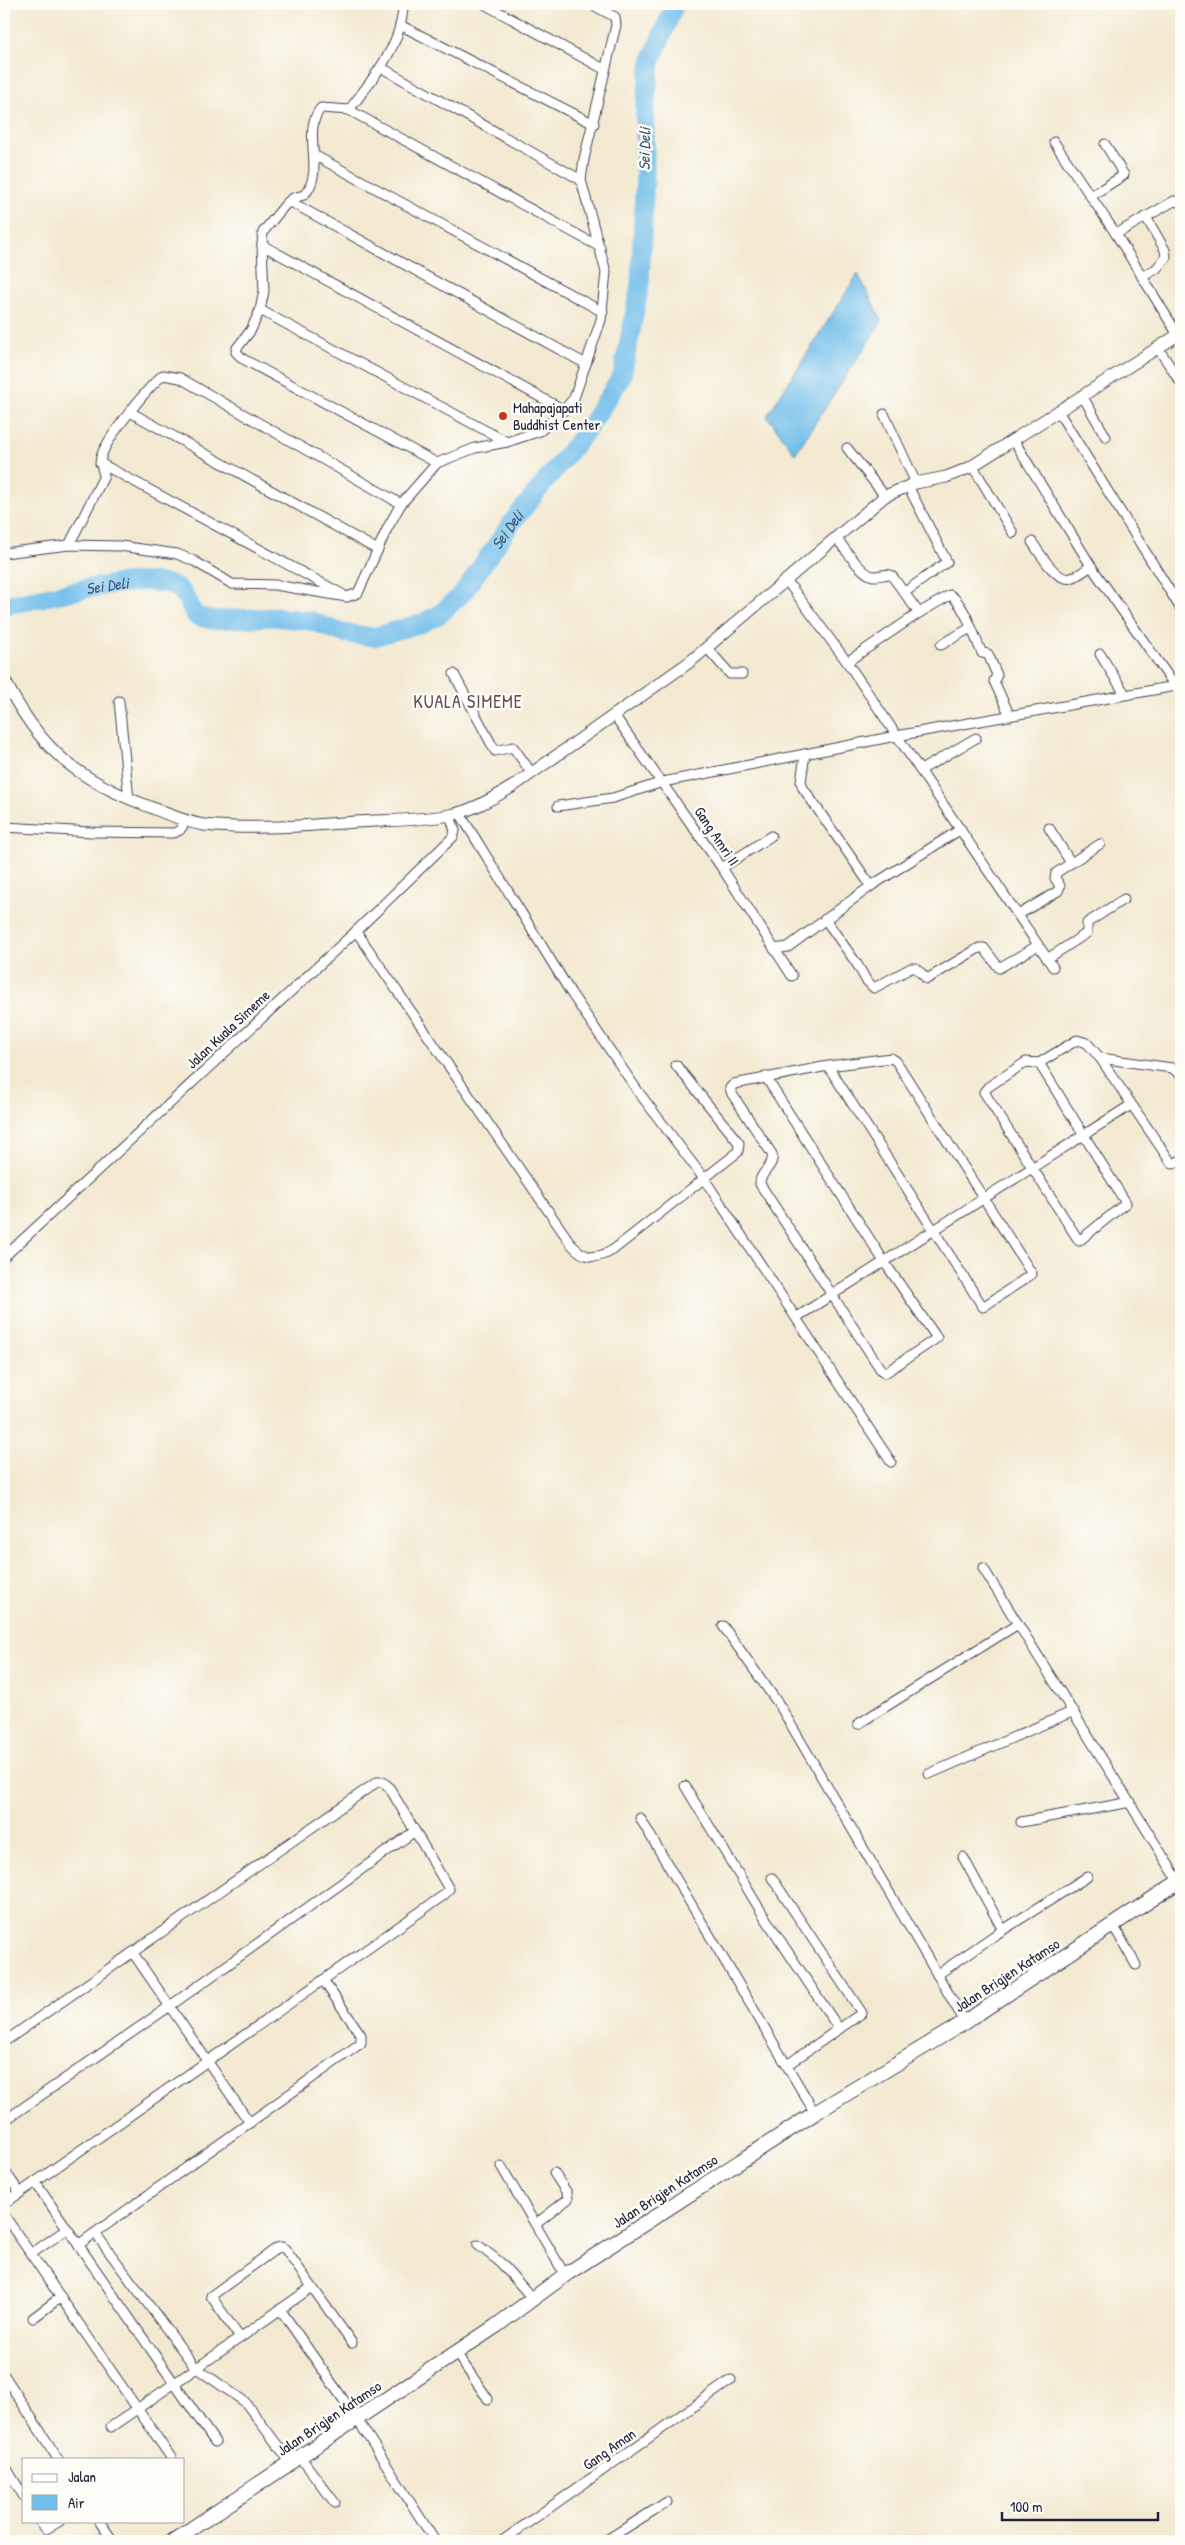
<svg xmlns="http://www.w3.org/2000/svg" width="1185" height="2545" viewBox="0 0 1185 2545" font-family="'Patrick Hand',sans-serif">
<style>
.water{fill:#71beeb;stroke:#4a7093}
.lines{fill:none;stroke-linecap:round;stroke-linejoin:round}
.river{stroke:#71beeb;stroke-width:19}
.minor-casing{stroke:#414052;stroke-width:11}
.secondary-casing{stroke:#414052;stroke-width:13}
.primary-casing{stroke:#414052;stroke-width:16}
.minor{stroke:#fff;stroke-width:9}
.secondary{stroke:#fff;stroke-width:11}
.primary{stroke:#fff;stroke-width:14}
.poi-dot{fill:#c8321e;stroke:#fdfcf7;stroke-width:2}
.labels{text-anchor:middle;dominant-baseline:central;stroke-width:5;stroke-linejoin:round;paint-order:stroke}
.poi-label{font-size:15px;fill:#22223b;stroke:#fdfcf7;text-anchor:start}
.street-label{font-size:15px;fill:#22223b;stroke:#fdfcf7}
.water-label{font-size:16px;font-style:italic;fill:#3e5979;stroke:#fdfcf7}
.quarter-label{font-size:18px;letter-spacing:1px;fill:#614d59;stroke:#fdfcf7}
</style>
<rect width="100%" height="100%" fill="#fdfcf7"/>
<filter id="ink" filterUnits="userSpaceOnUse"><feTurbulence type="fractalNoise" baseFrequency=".02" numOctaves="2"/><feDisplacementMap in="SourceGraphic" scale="10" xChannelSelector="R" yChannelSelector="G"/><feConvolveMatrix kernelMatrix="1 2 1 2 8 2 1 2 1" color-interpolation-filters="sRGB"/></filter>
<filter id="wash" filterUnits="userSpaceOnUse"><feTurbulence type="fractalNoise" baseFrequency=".0096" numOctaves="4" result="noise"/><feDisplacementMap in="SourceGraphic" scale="20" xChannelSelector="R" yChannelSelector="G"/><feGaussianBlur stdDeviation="1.12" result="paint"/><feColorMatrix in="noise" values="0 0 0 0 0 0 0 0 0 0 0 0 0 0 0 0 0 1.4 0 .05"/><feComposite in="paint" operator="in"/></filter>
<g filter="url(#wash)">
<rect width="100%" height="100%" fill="#f3e9d1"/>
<path class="water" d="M858 274 882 321 795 454 767 416Z"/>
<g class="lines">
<path class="river" id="s1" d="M4 605C41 601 151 566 180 590 187 596 190 608 196 616L212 620 274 617 312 621 342 633 373 637 422 623 440 614 463 593 513 521 587 430 622 376 640 285 645 173V106L651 62 675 4"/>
</g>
</g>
<g filter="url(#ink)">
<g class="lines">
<defs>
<g id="minor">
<path d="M403 4C403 44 372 80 349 110L321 108C300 132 327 171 304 195L293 198 285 205 263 232 262 245 264 291 260 310 251 330 237 348 236 352 243 359 437 463"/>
<path d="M484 4 604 69"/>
<path d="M400 25 594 124"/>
<path d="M382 68 581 180"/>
<path d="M349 110 600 247"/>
<path d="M1054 142 1116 234 1178 335"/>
<path d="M314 155 603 312"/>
<path d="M1091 196 1124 175 1105 144"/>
<path d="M289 201 586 364"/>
<path d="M1116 234 1174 201 1181 203"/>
<path d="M262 245 564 410"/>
<path d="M1142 277 1156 269 1166 257 1165 250 1146 217"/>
<path d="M260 310 507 442"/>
<path d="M1158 348 1181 383"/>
<path d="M1083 397 1106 437"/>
<path d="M1058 411 1181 609"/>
<path d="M130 412 378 550"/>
<path d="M884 414 916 483"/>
<path d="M1013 439 1091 566 1175 686"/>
<path d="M847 448 885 496"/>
<path d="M100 463 342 594"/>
<path d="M972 465 1013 533"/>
<path d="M836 538C844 547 861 574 873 576 880 577 886 572 892 576L919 613"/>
<path d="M1032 542C1039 552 1057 583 1071 578 1078 576 1085 570 1091 566"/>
<path d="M69 545 104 476C103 469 99 463 101 457 106 439 148 387 163 375L180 378 401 504"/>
<path d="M4 553 69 545 120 546 177 554 194 561 232 584 275 585 347 597 358 593 388 527 401 504 437 463 475 448 507 442 540 431 564 410 574 398 601 320 606 272 581 180 584 159 616 25 615 17 591 4"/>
<path d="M786 580 847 662 1053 967"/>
<path d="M905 592 947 562 908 486"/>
<path d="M941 645 970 628"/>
<path d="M707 648 730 674H742"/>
<path d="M1100 654 1125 694"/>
<path d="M847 662 919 613 950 595C964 602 975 639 982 653L988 654 997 675 994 681 1010 716"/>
<path d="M454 674 495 751 513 747 531 772"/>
<path d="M119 701 129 799"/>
<path d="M614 715 722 868 792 976"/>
<path d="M805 754 801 782 803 788 871 886"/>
<path d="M921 770 976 738"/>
<path d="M558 806 613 798 663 782 896 736 1181 685"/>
<path d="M459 812 571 993 637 1090 705 1180 891 1462"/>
<path d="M4 827 91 832 174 833 180 830 186 821"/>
<path d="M1049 828 1071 863"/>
<path d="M722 868 771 836"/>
<path d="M1018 915 1058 891 1060 886 1055 878 1056 873 1100 844"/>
<path d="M825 919 857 964 866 980 874 988 911 968H916L927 979 979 948H984L999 968 1037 946"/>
<path d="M356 931 571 1244C584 1259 596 1260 613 1250L738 1152 739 1143 676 1065"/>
<path d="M774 949 788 947 871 886 961 829"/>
<path d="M1047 959 1087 933V923L1124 899"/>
<path d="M1100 1058 1172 1068 1181 1075"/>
<path d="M1039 1063 1026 1062 988 1087 984 1092 1079 1241 1126 1203 1039 1063 1077 1040 1087 1043 1100 1058 1170 1161 1173 1164 1181 1160"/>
<path d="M765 1076 885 1263 937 1338 885 1373 881 1370 760 1184C759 1172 775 1167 772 1154L732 1094 730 1088 734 1084 828 1066 891 1058 896 1061 1032 1274 983 1307 828 1066"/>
<path d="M4 1257 356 931 453 837 455 831 450 815"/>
<path d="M797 1317 1131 1105"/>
<path d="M983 1568 1181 1885"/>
<path d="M723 1626 780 1706 965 2022"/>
<path d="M858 1724 1018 1624"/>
<path d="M929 1774 1074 1711"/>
<path d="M685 1786 762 1913 839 2029"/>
<path d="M640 1818 815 2113"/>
<path d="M1021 1822 1131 1802"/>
<path d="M963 1857 1003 1930"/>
<path d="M772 1878 862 2013 787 2065"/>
<path d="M1113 1925 1136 1965"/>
<path d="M133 1953 250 2123"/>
<path d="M937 1975 995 1935 1087 1877"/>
<path d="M4 2042 377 1782H383L389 1787 449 1889 444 1895 4 2204"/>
<path d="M4 2121 170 2006 415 1831"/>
<path d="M501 2166 565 2275"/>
<path d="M4 2170 20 2193"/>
<path d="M35 2182 215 2442"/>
<path d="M4 2215 172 2459"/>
<path d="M536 2224 568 2199 567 2193 554 2173"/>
<path d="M95 2233 195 2367 245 2402 291 2463"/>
<path d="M78 2245 361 2043V2035L323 1980"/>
<path d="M478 2245 501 2263 533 2299"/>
<path d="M31 2254 67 2229"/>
<path d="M312 2287 240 2338 211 2296 277 2248 282 2247 285 2249 352 2343"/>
<path d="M280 2309 357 2419 435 2541"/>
<path d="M33 2318 61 2297"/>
<path d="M456 2353 488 2399"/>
<path d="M4 2375 58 2459"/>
<path d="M111 2427 240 2338"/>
<path d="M301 2458 335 2503"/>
<path d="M4 2464 24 2497"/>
<path d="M39 2521 46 2529 60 2521"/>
<path d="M99 2521 113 2541"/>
<path d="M502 2541 731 2380"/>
<path d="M605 2541 667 2502"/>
</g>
<path id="secondary" d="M4 679C40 750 76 779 150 807 167 814 185 822 204 825 254 830 305 826 355 822 386 820 420 821 450 815 472 811 493 798 512 787L691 661 885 496 916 483 946 477 969 468 1181 333"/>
<path id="primary" d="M173 2541 496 2326 565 2275 815 2113 965 2022 1181 1880"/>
</defs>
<use href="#minor" class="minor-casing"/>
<use href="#secondary" class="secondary-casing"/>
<use href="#primary" class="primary-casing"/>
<use href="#minor" class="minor"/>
<use href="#secondary" class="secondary"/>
<use href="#primary" class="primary"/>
</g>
</g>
<circle class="poi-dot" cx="503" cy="416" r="5"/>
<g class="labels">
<g class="poi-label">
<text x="513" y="407">Mahapajapati<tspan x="513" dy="17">Buddhist Center</tspan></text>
</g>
<g class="street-label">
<text transform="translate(717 836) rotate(56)">Gang Amri II</text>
<text transform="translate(228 1029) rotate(-43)">Jalan Kuala Simeme</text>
<text transform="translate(1007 1975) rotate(-33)">Jalan Brigjen Katamso</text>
<text transform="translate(665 2191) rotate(-33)">Jalan Brigjen Katamso</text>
<text transform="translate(329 2418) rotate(-34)">Jalan Brigjen Katamso</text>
<text transform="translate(609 2449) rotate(-35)">Gang Aman</text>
</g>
<g class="water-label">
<text transform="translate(644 149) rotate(-89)">Sei Deli</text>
<text stroke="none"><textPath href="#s1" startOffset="570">Sei Deli</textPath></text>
<text stroke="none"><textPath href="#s1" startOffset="105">Sei Deli</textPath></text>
</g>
<g class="quarter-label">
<text x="468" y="701">KUALA SIMEME</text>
</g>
</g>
<rect width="1185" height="2545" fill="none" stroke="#fdfcf7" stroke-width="20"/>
<rect x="22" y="2458" width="162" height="65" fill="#fdfcf7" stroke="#a5a5ac"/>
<rect x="32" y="2474" width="25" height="8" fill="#ffffff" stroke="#a5a5ac"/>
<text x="68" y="2482" font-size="15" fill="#22223b">Jalan</text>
<rect x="32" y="2495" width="25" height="15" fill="#71beeb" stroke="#a5a5ac"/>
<text x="68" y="2508" font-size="15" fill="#22223b">Air</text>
<path d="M1002 2512v8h156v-8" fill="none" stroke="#22223b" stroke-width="2.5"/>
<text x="1010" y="2512" font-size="15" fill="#22223b" stroke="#fdfcf7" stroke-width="4" paint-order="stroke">100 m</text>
</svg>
